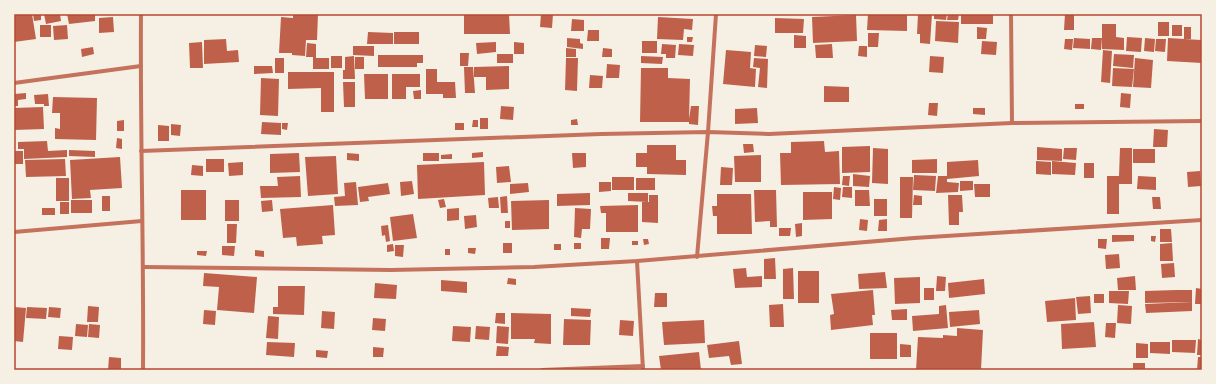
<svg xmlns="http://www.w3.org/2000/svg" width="1216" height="384" viewBox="0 0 1216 384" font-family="'Titillium Web',sans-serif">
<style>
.building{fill:#bf614a}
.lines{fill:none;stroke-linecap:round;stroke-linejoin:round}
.minor{stroke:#c5725c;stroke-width:4}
.neatline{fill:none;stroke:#b5482f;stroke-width:1.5}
</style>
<rect width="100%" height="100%" fill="#f6efe4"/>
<g class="building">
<path d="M21 14H32L36 39 14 42V15Z"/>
<path d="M33 14H41V20L34 21Z"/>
<path d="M44 14H60L61 21 46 24Z"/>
<path d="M67 14H95V21L69 24Z"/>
<path d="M293 14H318L317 40H306L305 56 292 55V53H279L281 17 293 18Z"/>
<path d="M464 14H509L510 34H464Z"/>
<path d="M541 14H553L552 28 540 27Z"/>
<path d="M868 14H907V31L867 30Z"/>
<path d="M918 14H932L930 44 920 43V34H917Z"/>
<path d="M934 14H947L946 20 934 19Z"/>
<path d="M948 14H959L958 20H947Z"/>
<rect x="961" y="14" width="32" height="10"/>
<path d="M1065 14H1074V30H1064Z"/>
<path d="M856 15 857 41 813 43 812 17Z"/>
<path d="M113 17 114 32 99 33V18Z"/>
<path d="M658 17 693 19 692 30 684 29 683 40 657 39Z"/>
<path d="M775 18 804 19 803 33H775Z"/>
<path d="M572 19 584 20V31H571Z"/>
<path d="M936 21 959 22 958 43 935 41Z"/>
<rect x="1158" y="22" width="11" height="14"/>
<path d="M1102 24H1116V37L1124 38V50L1102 49Z"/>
<rect x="40" y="25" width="11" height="12"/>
<path d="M67 25 68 39 54 40 53 26Z"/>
<rect x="1172" y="25" width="10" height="11"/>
<path d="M977 27 987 28 986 39H977Z"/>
<rect x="1184" y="27" width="7" height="12"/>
<path d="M588 30H599V41H587Z"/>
<path d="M368 32 393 33V44H367Z"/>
<rect x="394" y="32" width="25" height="12"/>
<path d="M868 33H879L878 47H868Z"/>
<path d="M794 35 806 36V48H794Z"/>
<path d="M1201 36H1202V63L1167 61 1168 38 1201 40Z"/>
<path d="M687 37H693L692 42H687Z"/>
<path d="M1127 37 1142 38 1141 52 1126 51Z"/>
<path d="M567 38 580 39V43L583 44V49L567 47Z"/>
<path d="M1074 38 1090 39V49L1073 48Z"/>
<path d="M1092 38H1102L1101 50 1091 49Z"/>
<path d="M1145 38 1155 39 1154 52 1144 51Z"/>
<path d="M226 39 227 51 238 50 239 62 204 64V40Z"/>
<path d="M1065 39H1073L1072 50 1064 49Z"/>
<path d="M1156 39H1166L1165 52 1155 51Z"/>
<rect x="642" y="41" width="15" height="12"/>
<path d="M982 41 997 42 996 55 981 54Z"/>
<path d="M202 42 203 68H190L189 43Z"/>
<path d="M496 42V52L477 54 476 43Z"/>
<path d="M514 42 524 43V54H514Z"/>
<path d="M307 43 316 44V58H329V69H313V57H306Z"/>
<path d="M662 44 676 45 675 58H666V54H661Z"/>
<path d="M679 44 694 45 693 56 678 55Z"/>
<path d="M832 44 833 58H816L815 45Z"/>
<path d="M755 45 767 46 766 57 754 56Z"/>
<path d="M353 46H374V56L353 55Z"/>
<path d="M859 46H867V57L858 56Z"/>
<path d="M93 47 94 54 82 57 81 49Z"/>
<path d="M566 48 576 49V57H566Z"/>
<path d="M603 48 612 49V57H602Z"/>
<path d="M726 50 751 52 750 68 756 69 755 87 723 84Z"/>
<path d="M1103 50 1112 51 1110 83 1101 82Z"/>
<path d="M460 53H469L468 66H460Z"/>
<rect x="497" y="54" width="16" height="9"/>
<path d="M1114 54 1134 55 1133 68 1113 66Z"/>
<path d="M378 55H423V63H417V67H378Z"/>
<rect x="331" y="56" width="11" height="12"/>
<path d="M354 56 355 79H343V70H345V57Z"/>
<path d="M641 56 663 57 662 64 641 63Z"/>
<path d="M930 56 944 57 943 73 929 72Z"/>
<rect x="355" y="57" width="9" height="12"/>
<rect x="275" y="58" width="9" height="15"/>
<path d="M566 58H578L577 91 565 90Z"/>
<path d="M754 58 768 59 767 88 758 87 760 68 753 67Z"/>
<path d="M1135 58 1153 60 1151 88 1133 87Z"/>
<path d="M607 64 620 65 619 78H606Z"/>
<path d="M254 66H272L273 73 254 74Z"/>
<path d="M509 66V89L486 90V77H474V67Z"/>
<path d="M464 67H473L475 93H465Z"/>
<path d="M641 68H668V78L690 79 689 119 691 106H699L698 125 689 124V122H640Z"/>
<path d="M1113 68 1134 69 1132 87 1112 86Z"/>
<path d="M426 69H437V82H455L456 98H443V94H426Z"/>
<path d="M288 72H334V112H321V88L288 89Z"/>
<path d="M364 74H388V99H365Z"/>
<path d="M392 74H420V87H406V99H392Z"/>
<path d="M590 75 603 76 602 88H589Z"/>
<path d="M261 78 279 79 278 116 260 115Z"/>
<path d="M343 82H355V107H344Z"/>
<path d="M824 86 849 87V102H824Z"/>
<path d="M421 90V99H414L413 91Z"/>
<path d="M26 93V99L18 100V106H14V94Z"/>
<path d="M1121 93 1131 94 1130 108 1120 107Z"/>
<path d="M48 94 49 106H44V104H35L34 95Z"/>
<path d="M53 97 97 98 96 140 55 139V128L60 129V113H52Z"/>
<path d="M929 103H938L937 116 928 115Z"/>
<rect x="1075" y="104" width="9" height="5"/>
<path d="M501 106 514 107 513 120 500 119Z"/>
<path d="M43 107 44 129 14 130V108Z"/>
<path d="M757 108 758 123 735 124V109Z"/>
<path d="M973 108H985V115L973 114Z"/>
<rect x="480" y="118" width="8" height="11"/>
<path d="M577 119 578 125H571V120Z"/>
<path d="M124 120V131H117V121Z"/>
<path d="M473 120H478V127H472Z"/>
<path d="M262 122 281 123V135L261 134Z"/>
<path d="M282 123H288L287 130 282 129Z"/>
<rect x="455" y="123" width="9" height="7"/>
<path d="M171 124 181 125 180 136 171 135Z"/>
<path d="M158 125 169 126V141H158Z"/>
<path d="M1154 129 1168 130 1167 147H1153Z"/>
<path d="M117 138 122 139V149L116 148Z"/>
<path d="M47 141 48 151 67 150V157L24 159V149H18V142Z"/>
<path d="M824 141 825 152 839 151 840 184 781 185 780 153H791V142Z"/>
<path d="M743 144H753L754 152 744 153Z"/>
<path d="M647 145H676V160H686V175L647 174V167H636V153H647Z"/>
<path d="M870 146V172L842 173V147Z"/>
<path d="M1037 147 1062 149V161L1037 160Z"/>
<path d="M873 148 888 149V184L872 183Z"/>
<path d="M1064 148H1077L1076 160 1063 159Z"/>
<path d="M1120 148H1132V184H1119V214H1107V176H1119Z"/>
<rect x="1133" y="149" width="22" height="14"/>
<path d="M69 150 95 151V157L69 156Z"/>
<rect x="14" y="151" width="9" height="13"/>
<path d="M483 152V157L472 158V153Z"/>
<path d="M299 153 300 172 270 173V154Z"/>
<path d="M347 153 359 154V161L347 160Z"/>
<rect x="423" y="153" width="16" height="8"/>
<path d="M572 153H586V167L573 168Z"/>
<path d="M452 154V159H441V155Z"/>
<path d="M761 155V182H735L734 156Z"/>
<path d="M336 156 338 194 308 196 305 157Z"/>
<path d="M120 157 122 188 90 190 91 198 72 199 70 160Z"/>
<path d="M65 159 66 176 26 177 25 160Z"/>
<rect x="206" y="159" width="18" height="13"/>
<path d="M937 159V173H912V160Z"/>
<path d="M978 160 979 176 947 179V182L959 183 958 192 936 193 938 176H947V162Z"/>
<path d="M1036 161 1051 162V175L1036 174Z"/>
<path d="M1052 161 1076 163 1075 175 1052 174Z"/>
<path d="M243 162V175L229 176 228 163Z"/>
<path d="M484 162 485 195 418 199 417 165Z"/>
<rect x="1084" y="163" width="10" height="15"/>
<path d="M192 165 203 166V176L191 175Z"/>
<path d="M509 166 511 182 497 183 496 167Z"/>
<path d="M721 167 733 168 732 185H720Z"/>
<path d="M1200 171 1201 186 1188 187 1187 172Z"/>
<path d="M853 174 870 176 869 187 853 186Z"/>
<path d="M914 175 936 176 935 191 913 190Z"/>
<path d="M300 176 301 197 261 198 260 186H278L277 177Z"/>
<path d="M843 176H850L849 186 842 185Z"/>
<path d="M1138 176 1156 177V190L1137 189Z"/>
<rect x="612" y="177" width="22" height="13"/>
<path d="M900 177H913L912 218H900Z"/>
<rect x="56" y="178" width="13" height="23"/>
<rect x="636" y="178" width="19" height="12"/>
<path d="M412 181 414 194 401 196 400 182Z"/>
<path d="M960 181H973V190L960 191Z"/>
<path d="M356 182 358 205 335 206 334 197 345 196 344 183Z"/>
<path d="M599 182H611V191L599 192Z"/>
<path d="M388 183 390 194 368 197 369 201 360 202 358 187Z"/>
<path d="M528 183 529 192 510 194V184Z"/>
<path d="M974 184H990V197H975Z"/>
<path d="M834 187 841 188 840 200 833 199Z"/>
<path d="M843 187H852V198L842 197Z"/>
<rect x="181" y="190" width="25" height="30"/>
<path d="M754 190H776L777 227H770V221L755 222Z"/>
<path d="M855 190H869L870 206H855Z"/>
<path d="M803 192H832V219L803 220Z"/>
<path d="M590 193V205L557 206V194Z"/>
<path d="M628 193H648V202L628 201Z"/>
<path d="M717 194H751L752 234H717V216H713L712 206H717Z"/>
<path d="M649 195H658V223L642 222V202H649Z"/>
<path d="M914 195 922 196V205H913Z"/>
<path d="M948 195H962L963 212H959V225H949Z"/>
<rect x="102" y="196" width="8" height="15"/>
<path d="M507 196 508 213H501L500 197Z"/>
<path d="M498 197 499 208H489L488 198Z"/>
<path d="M1152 197H1160L1161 209H1153Z"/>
<path d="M444 199 446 207 440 208 438 200Z"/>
<rect x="874" y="199" width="13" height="17"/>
<rect x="71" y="200" width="21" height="13"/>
<rect x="225" y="200" width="14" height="21"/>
<path d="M272 200 273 211 262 212 261 201Z"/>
<path d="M549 200V229L512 230 511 201Z"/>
<rect x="60" y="202" width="9" height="12"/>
<path d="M333 205 335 235 322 236 323 244 297 246 296 237 283 238 280 209Z"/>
<path d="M638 205V232H606V213H601L600 206Z"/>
<rect x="42" y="208" width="13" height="7"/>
<path d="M459 208V220L447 221V209Z"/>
<path d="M575 208 591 209 590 229H582L581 238 574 237Z"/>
<path d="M413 214 417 238 393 241 390 217Z"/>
<path d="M476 215 477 227 465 229 464 216Z"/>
<path d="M860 219 868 220 867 231 859 230Z"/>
<path d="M887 219V231H878L879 220Z"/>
<rect x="505" y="221" width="5" height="7"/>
<path d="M802 223V236L796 237 795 224Z"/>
<path d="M227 224H237L236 243H227Z"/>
<path d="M388 225 390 241 386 242 385 235 382 236 381 226Z"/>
<path d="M779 228H791L790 236H779Z"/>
<path d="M1160 229H1171L1172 242H1160Z"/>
<path d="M1112 235H1134V241L1112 242Z"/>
<path d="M1151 236H1156L1155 242 1151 241Z"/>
<path d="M601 238H610L609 249H601Z"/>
<path d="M643 239H648L649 244 644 245Z"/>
<path d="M1098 239H1107L1106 249 1098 248Z"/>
<rect x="632" y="241" width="6" height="4"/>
<rect x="503" y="243" width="9" height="10"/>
<rect x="574" y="243" width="7" height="6"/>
<path d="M1172 243 1173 261H1160V244Z"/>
<path d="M393 244 394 251 387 252V245Z"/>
<rect x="554" y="244" width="7" height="6"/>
<path d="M395 245H404L403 257 395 256Z"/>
<path d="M222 246H235L234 256 222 255Z"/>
<path d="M468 248H476L475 254 468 253Z"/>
<rect x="445" y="249" width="5" height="6"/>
<path d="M255 250 264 251V257L255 256Z"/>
<path d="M197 251H207L206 256 197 255Z"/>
<path d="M1119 254 1120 268 1106 269 1105 255Z"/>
<path d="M775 258 776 279H764V259Z"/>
<path d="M1174 263 1175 277 1162 278 1161 264Z"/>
<path d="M746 268 747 277 762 276V287L735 288 733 269Z"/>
<path d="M793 268 794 299H783V269Z"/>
<rect x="798" y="271" width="21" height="32"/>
<path d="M885 272 887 288 859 289 858 274Z"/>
<path d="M204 273 257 277 254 313 217 310 219 287 203 286Z"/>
<path d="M937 276 946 277 945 291H936Z"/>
<path d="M1135 276 1136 290H1118L1117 278Z"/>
<path d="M920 277V303L895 304 894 278Z"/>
<path d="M508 278 516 279V285L507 284Z"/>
<path d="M984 279 985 294 949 298 948 283Z"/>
<path d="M441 280 467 282V293L441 291Z"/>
<path d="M375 283 397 285 396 299 374 298Z"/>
<path d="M278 286H305L304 315 273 314V307H278Z"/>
<rect x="924" y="288" width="10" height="12"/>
<path d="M1196 288 1202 289V304H1195Z"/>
<path d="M873 290 875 315H872L873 325 831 330 830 315 834 314 831 294Z"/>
<path d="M1176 290H1192V302L1145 303V291Z"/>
<path d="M1109 291H1129L1128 304 1109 303Z"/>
<path d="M655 293H667V307H654Z"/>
<rect x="1094" y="294" width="10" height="9"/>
<path d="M1090 296 1091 313 1078 314 1076 297Z"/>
<path d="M1075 298 1076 320 1047 322 1045 301Z"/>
<path d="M1192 302V311L1146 313 1145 304Z"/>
<path d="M783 304 784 327H770L769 305Z"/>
<path d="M946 305 948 328 913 331 912 316 939 314V306Z"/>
<path d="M1118 305 1132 306 1131 324 1117 323Z"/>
<path d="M88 306 99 307 98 322H87Z"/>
<path d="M14 307 26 308 23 342 14 341Z"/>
<path d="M27 307 47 308 46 319 26 318Z"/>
<path d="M49 307 61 308 60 318 48 317Z"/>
<path d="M571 308 591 309 590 317 571 316Z"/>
<path d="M907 309V320H892L891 310Z"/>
<path d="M204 310 216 311 215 325 203 324Z"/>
<path d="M979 310 980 324 950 327 949 312Z"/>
<path d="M322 311 335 312 334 329 321 328Z"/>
<path d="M496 313H505V324L495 323Z"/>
<path d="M511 313 551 314V344L534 343 535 339H511Z"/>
<path d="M268 316 279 317 278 339 266 338Z"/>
<path d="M373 318 386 319 385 331 372 330Z"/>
<path d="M564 319 591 320 590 345H563Z"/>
<path d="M620 320 634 321 633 336 619 335Z"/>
<path d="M704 320 705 343 664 345 662 322Z"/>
<path d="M1094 322 1096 347 1062 349 1061 324Z"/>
<path d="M1106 323H1116L1115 338 1105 337Z"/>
<path d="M76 324 88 325 87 337 75 336Z"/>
<path d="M89 324 100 325 99 338 88 337Z"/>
<path d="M453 326 471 327 470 342 452 341Z"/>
<path d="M476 326 490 327 489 340 475 339Z"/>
<path d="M497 326 509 327 508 344 496 343Z"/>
<path d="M957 328 983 330 981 370H916L918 337 943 338V335L957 336Z"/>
<rect x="870" y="333" width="27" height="26"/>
<path d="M59 336 73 337 72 350 58 349Z"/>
<path d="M1198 339 1202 340V355H1197Z"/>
<path d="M1172 340H1196L1195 353 1172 352Z"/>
<path d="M739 341 742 364 731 365 729 356 709 358 707 345Z"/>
<path d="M267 342 295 343 294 357 266 355Z"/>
<path d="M1150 342H1170V354L1150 353Z"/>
<path d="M1136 343 1148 344V358H1136Z"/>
<path d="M900 344 911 345V357H900Z"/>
<path d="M497 346 509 347 508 356H496Z"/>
<path d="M373 347 384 348 383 357H373Z"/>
<path d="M316 350 328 351 327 358 316 357Z"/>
<path d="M699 352 701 370H661L659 356Z"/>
<path d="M109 357 121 358V370H108Z"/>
<path d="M1198 357H1202V370H1197Z"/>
<rect x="1133" y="363" width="12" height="7"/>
</g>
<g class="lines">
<g class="minor">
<path d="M141 14C140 133 144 251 143 370"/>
<path d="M1011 14 1012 123"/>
<path d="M14 83 141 66"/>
<path d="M141 151 601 134 708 132 769 134 1012 123 1202 121"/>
<path d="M14 232 142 221"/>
<path d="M697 257 708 132 716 14"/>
<path d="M637 261 643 370"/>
<path d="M144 267 391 270 534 267 637 261 914 238 1202 220"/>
<path d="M542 370 643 366"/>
</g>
</g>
<rect width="1216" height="384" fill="none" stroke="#f6efe4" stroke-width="30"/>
<rect x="15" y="15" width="1186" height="354" class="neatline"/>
</svg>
